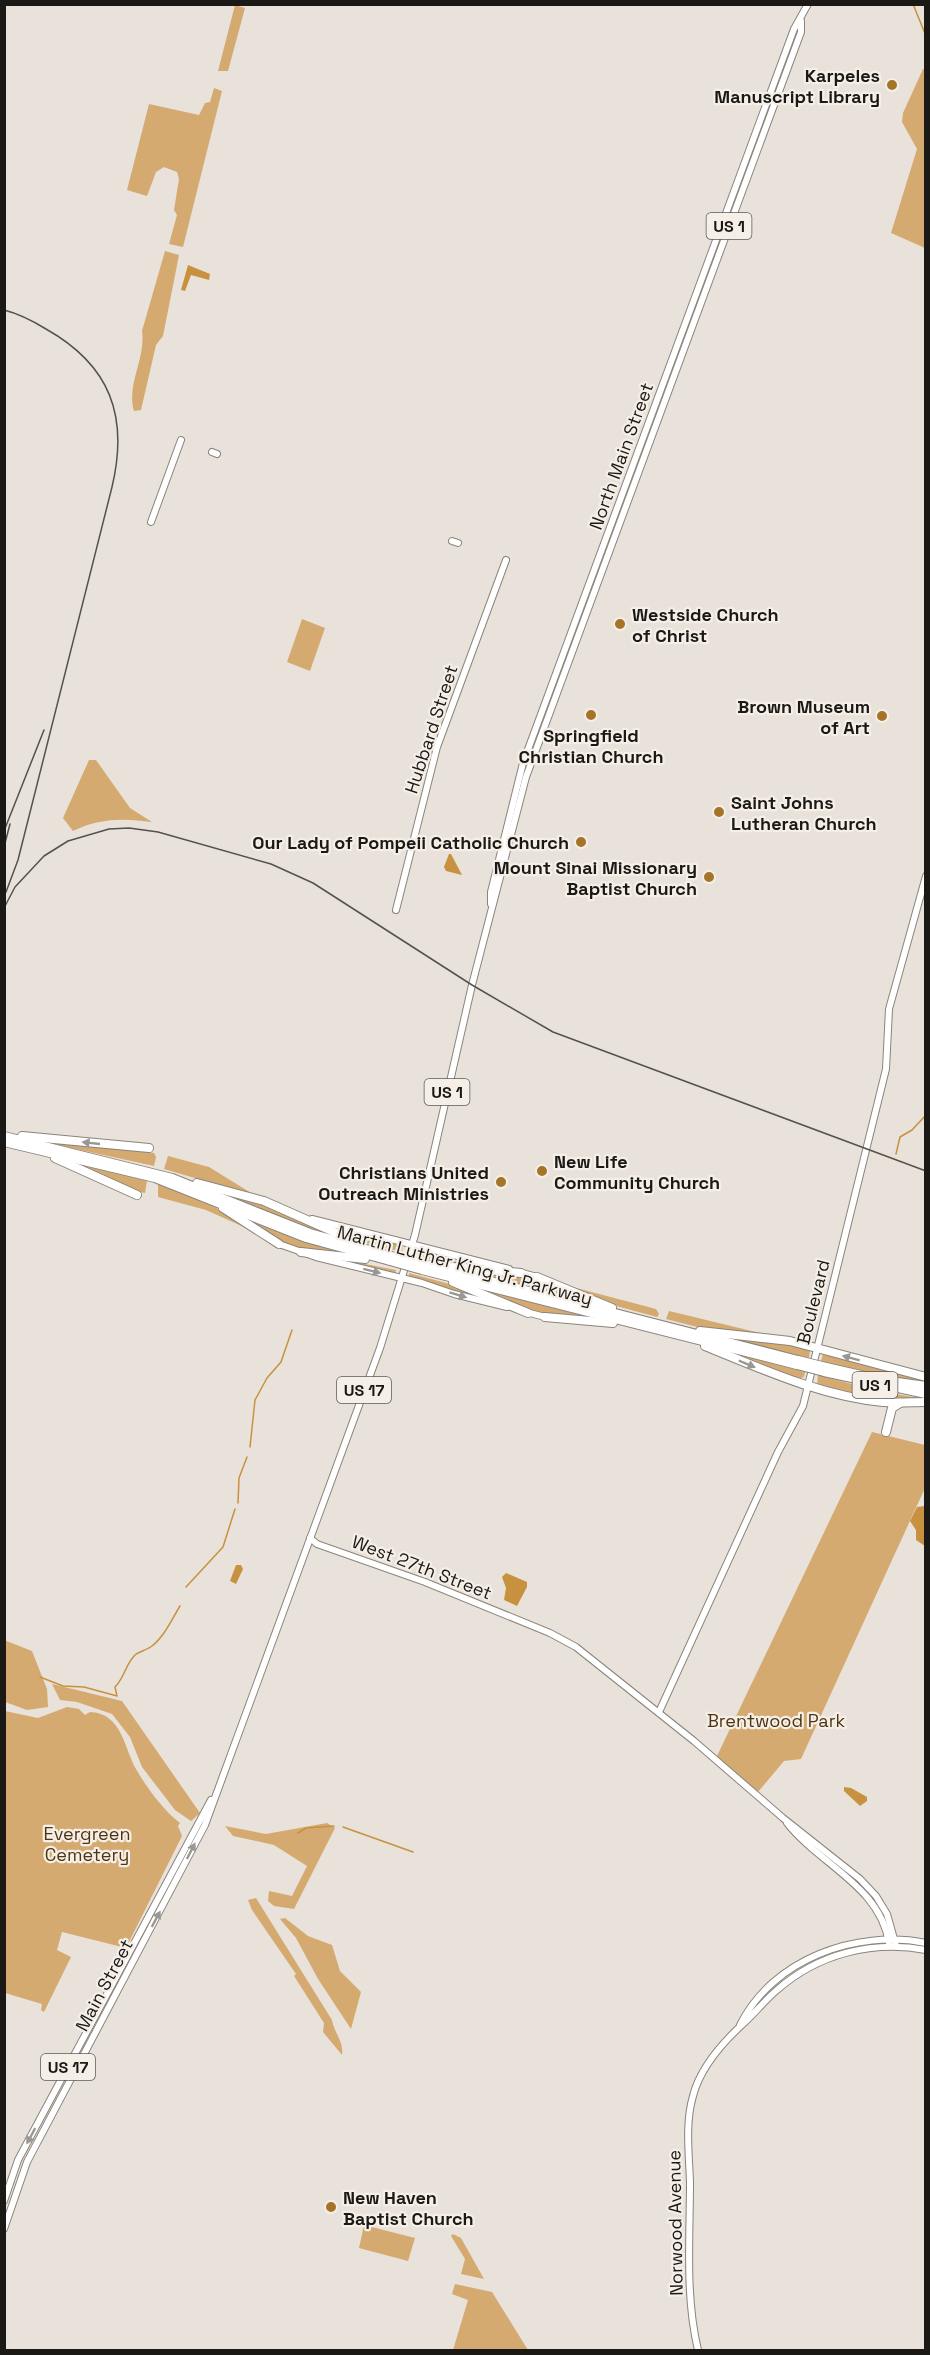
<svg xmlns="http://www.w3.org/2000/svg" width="930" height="2355" viewBox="0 0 930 2355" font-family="'Space Grotesk',sans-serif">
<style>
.green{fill:#d5aa70}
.water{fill:#c8913f}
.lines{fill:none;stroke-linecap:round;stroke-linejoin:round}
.stream{stroke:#c8913f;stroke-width:1.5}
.secondary-casing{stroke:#8a847d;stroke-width:8}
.primary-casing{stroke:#8a847d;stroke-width:8}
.motorway-casing{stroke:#8a847d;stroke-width:10}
.secondary{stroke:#fff;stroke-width:6}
.primary{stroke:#fff;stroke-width:6}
.motorway{stroke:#fff;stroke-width:8}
.rail{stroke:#55524d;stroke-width:1.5}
.motorway-bridge-casing{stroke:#8a847d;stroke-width:10;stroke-linecap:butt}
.motorway-bridge{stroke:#fff;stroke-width:8}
.oneway{fill:#989896}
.poi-dot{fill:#a57429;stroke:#f5efe7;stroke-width:2}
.labels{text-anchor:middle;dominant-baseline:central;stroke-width:4.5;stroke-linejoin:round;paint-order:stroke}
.shield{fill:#f5efe7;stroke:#5c5955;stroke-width:1.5}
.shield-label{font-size:16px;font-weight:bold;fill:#1b1916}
.poi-label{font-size:18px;font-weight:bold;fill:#1b1916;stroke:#f5efe7;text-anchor:end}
.street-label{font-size:18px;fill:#1b1916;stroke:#f5efe7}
.park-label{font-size:18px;fill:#4d3513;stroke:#f5efe7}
</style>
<rect width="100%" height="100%" fill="#e8e2da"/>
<g class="green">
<path d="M235 5 245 8 228 71H218Z"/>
<path d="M923 69H926L925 248 891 233 917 149 902 122 903 113Z"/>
<path d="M214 88 222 91 183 247 169 244 177 215 174 210 179 179 177 172 164 167 156 172 147 196 127 190 149 104 199 115 205 103 210 102Z"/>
<path d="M165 251 179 255 163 336 156 345 141 410 134 411C126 384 146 359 142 331Z"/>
<path d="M302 619 325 628 310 671 287 662Z"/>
<path d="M89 760H96L130 808 152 822C124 818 99 818 73 831L63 818Z"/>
<path d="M35 1140 140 1150 154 1153 156 1157 154 1166Z"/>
<path d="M168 1156 209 1167 256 1196 164 1169Z"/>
<path d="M73 1162 147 1181 145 1193 134 1191Z"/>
<path d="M158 1184 210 1204 255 1232 206 1210 158 1197Z"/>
<path d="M217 1191 258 1201 335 1236 297 1224Z"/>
<path d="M240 1215 298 1239 344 1253 306 1250 279 1242Z"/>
<path d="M323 1224 403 1245 402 1252 362 1242Z"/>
<path d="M419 1251 458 1262 504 1270 447 1264 415 1255Z"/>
<path d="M319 1255 396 1270 395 1274Z"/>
<path d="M455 1269 524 1277 544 1282 597 1305Z"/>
<path d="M409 1273 453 1285 509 1307 409 1278Z"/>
<path d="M461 1282 603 1319 545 1314 525 1309Z"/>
<path d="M565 1285 656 1309 659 1314 657 1317 605 1303Z"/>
<path d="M669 1311 760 1333 709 1330 666 1319Z"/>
<path d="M723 1337 772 1340 810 1350 809 1358Z"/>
<path d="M717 1349 805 1372 804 1377 798 1379Z"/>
<path d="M823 1354 925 1380V1382L863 1372 821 1361Z"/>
<path d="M818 1375 878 1391 925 1399H870L817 1385Z"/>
<path d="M872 1432 925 1445V1488L801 1759 784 1761 758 1792 717 1756Z"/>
<path d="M4 1640 32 1651 47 1689 48 1707 27 1710 5 1702Z"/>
<path d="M52 1684 122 1701 200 1813 191 1821 175 1810 142 1767 130 1737 112 1714 77 1702 60 1700Z"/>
<path d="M67 1707 79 1709 85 1715 90 1712C122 1713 124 1748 136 1769 147 1788 163 1810 180 1823L178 1826 182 1836 126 1948 62 1932 57 1950 71 1957 44 2012 41 2010 42 2004 5 1993V1711L38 1718Z"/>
<path d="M327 1823 335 1828 294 1909 274 1906 268 1901 269 1891 292 1896 307 1866 274 1845 233 1836 225 1826 266 1834Z"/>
<path d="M256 1898 332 2020C334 2033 344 2041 342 2055L323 2032 324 2023 294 1976 296 1974 252 1910 248 1900Z"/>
<path d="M285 1918 308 1936 332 1945 340 1971 361 1992 351 2029 318 1979 296 1938 280 1919Z"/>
<path d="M364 2225 415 2238 408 2261 359 2248Z"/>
<path d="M453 2234 461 2238 484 2279 461 2274 465 2259 451 2236Z"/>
<path d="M455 2284 492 2292 528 2350H453L468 2300 452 2294Z"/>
</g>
<g class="water">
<path d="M188 265 210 274 209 280 191 275 185 291 181 290Z"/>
<path d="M449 854H451L462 875 446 871 444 867Z"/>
<path d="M925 1506V1546L916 1540V1530L910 1521 917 1507Z"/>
<path d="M236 1565H241L243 1569 236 1584 230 1581Z"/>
<path d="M506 1573 527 1582V1587L517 1606 504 1600 506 1588 502 1577Z"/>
<path d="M844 1787 851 1788 867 1797V1801L860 1806 844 1791Z"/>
</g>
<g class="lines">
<g class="stream">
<path d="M913 4 926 36"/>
<path d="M896 1154 900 1137 912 1130 926 1115"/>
<path d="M250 1447 255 1400 267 1378 281 1362 292 1330"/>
<path d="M238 1503 239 1478 247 1457"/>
<path d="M186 1587 223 1547 235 1509"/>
<path d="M40 1677 63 1686 84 1687 117 1696 115 1687C125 1677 125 1665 135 1655 140 1651 147 1650 152 1646 164 1637 172 1619 180 1606"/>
<path d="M343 1827 413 1852"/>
<path d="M298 1833 306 1828 334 1826"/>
</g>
<defs>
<g id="secondary">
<path d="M212 452 217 454"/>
<path d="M151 522 181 440"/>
<path d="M452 541 458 543"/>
<path d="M396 910 437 747 506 560"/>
<path d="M310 1538 317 1544 425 1582 550 1633 576 1647 694 1741 783 1818 860 1879 876 1896 887 1914 896 1946"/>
<path d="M659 1712 778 1452 803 1406 886 1069 889 1009 926 876"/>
<path d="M787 1823C820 1865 880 1886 889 1943"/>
<path d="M740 2025C773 1959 856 1929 926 1943"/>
<path d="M698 2350C685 2296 690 2238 690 2182 689 2154 685 2123 693 2096 700 2068 724 2041 745 2022 756 2012 765 2000 777 1990 818 1954 872 1940 926 1950"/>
</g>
<g id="primary">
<path d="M491 904V892L523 763 794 29 808 4"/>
<path d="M312 1219 509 1269"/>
<path d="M279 1244 316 1257 422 1283 454 1294 507 1307"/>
<path d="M519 1272 537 1277"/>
<path d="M526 1312 545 1317"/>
<path d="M4 2201 18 2160 211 1800"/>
<path d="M4 2229 27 2162 205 1825 380 1348 415 1235 472 985 526 777 801 32V21"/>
</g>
<g id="motorway">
<path d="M4 1136 172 1178 310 1233 391 1256"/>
<path d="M22 1136 149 1148"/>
<path d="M4 1142 155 1178 306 1238 390 1261"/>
<path d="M55 1158 137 1195"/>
<path d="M197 1183 264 1201 359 1243"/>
<path d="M223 1208 279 1244"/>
<path d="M301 1252 365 1259"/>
<path d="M424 1264 798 1360"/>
<path d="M452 1267 521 1273"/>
<path d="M422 1270 797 1365"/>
<path d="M537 1277 612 1308"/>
<path d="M453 1282 528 1313"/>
<path d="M545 1317 613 1323"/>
<path d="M700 1331 790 1341 926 1377"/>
<path d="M705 1346C762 1369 821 1396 883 1402 897 1403 911 1402 926 1402"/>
<path d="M826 1367 883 1380 926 1386"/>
<path d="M824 1372 926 1394"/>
<path d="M886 1432 892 1408 900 1403"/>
</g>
</defs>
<use href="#secondary" class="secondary-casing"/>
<use href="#primary" class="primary-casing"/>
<use href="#motorway" class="motorway-casing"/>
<use href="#secondary" class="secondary"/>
<use href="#primary" class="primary"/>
<use href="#motorway" class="motorway"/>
<g class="rail">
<path d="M4 310C20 314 33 321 46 329 110 365 129 416 112 487L18 860 6 892"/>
<path d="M4 831 44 730"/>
<path d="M4 847 10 824"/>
<path d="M4 908 15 887 44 856 68 841 109 829 129 828 158 832 271 864 313 883 472 985 553 1032 926 1171"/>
</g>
<defs>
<g id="motorway-bridge">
<path d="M391 1256 424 1264"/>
<path d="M390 1261 422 1270"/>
<path d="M798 1360 826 1367"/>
<path d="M797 1365 824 1372"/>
</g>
</defs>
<use href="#motorway-bridge" class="motorway-bridge-casing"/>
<use href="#motorway-bridge" class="motorway-bridge"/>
</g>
<defs><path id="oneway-solid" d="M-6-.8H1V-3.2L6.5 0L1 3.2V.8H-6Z" transform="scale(1.5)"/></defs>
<g class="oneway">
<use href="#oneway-solid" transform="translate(91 1143) rotate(-174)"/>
<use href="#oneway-solid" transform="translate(372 1271) rotate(14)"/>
<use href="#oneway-solid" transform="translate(458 1295) rotate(17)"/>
<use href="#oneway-solid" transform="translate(851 1358) rotate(-165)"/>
<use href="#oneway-solid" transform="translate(747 1364) rotate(23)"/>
<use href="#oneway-solid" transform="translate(191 1851) rotate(-63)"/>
<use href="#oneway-solid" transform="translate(156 1919) rotate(-62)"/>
<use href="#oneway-solid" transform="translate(31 2136) rotate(118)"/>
</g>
<g class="poi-dot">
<circle cx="892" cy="85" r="6"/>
<circle cx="620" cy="624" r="6"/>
<circle cx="591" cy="715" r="6"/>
<circle cx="882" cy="716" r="6"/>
<circle cx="719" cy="812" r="6"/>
<circle cx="581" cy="842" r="6"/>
<circle cx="709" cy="877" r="6"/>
<circle cx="542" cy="1171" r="6"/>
<circle cx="501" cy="1182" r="6"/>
<circle cx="331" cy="2207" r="6"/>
</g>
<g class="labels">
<g class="shield">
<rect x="706.5" y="213" width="45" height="26" rx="4.5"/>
<rect x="424.5" y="1079" width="45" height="26" rx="4.5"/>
<rect x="852.5" y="1372" width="45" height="26" rx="4.5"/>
<rect x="337" y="1377" width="54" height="26" rx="4.5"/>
<rect x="41" y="2054" width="54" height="26" rx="4.5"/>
</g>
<g class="shield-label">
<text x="729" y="226">US 1</text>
<text x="447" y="1092">US 1</text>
<text x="875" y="1385">US 1</text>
<text x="364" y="1390">US 17</text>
<text x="68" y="2067">US 17</text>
</g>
<g class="poi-label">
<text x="880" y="75">Karpeles<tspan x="880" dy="21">Manuscript Library</tspan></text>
<text x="632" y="614" text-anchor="start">Westside Church<tspan x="632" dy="21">of Christ</tspan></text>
<text x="870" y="706">Brown Museum<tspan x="870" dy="21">of Art</tspan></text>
<text x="591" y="735" text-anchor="middle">Springfield<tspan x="591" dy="21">Christian Church</tspan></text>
<text x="731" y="802" text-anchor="start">Saint Johns<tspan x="731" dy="21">Lutheran Church</tspan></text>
<text x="569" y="842">Our Lady of Pompeii Catholic Church</text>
<text x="697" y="867">Mount Sinai Missionary<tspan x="697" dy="21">Baptist Church</tspan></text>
<text x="554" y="1161" text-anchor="start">New Life<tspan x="554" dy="21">Community Church</tspan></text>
<text x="489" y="1172">Christians United<tspan x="489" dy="21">Outreach Ministries</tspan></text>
<text x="343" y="2197" text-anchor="start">New Haven<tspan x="343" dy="21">Baptist Church</tspan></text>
</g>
<g class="street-label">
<text transform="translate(621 456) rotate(-70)">North Main Street</text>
<text transform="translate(431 729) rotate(-72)">Hubbard Street</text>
<text transform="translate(465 1265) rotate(15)">Martin Luther King Jr. Parkway</text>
<text transform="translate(813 1302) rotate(-76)">Boulevard</text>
<text transform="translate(422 1567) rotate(21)">West 27th Street</text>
<text transform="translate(104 1985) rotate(-62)">Main Street</text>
<text transform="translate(675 2223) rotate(-91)">Norwood Avenue</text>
</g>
<g class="park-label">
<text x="776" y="1720">Brentwood Park</text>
<text x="87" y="1833">Evergreen<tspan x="87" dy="21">Cemetery</tspan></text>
</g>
</g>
<rect width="930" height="2355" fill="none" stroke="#1b1916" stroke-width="12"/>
</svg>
